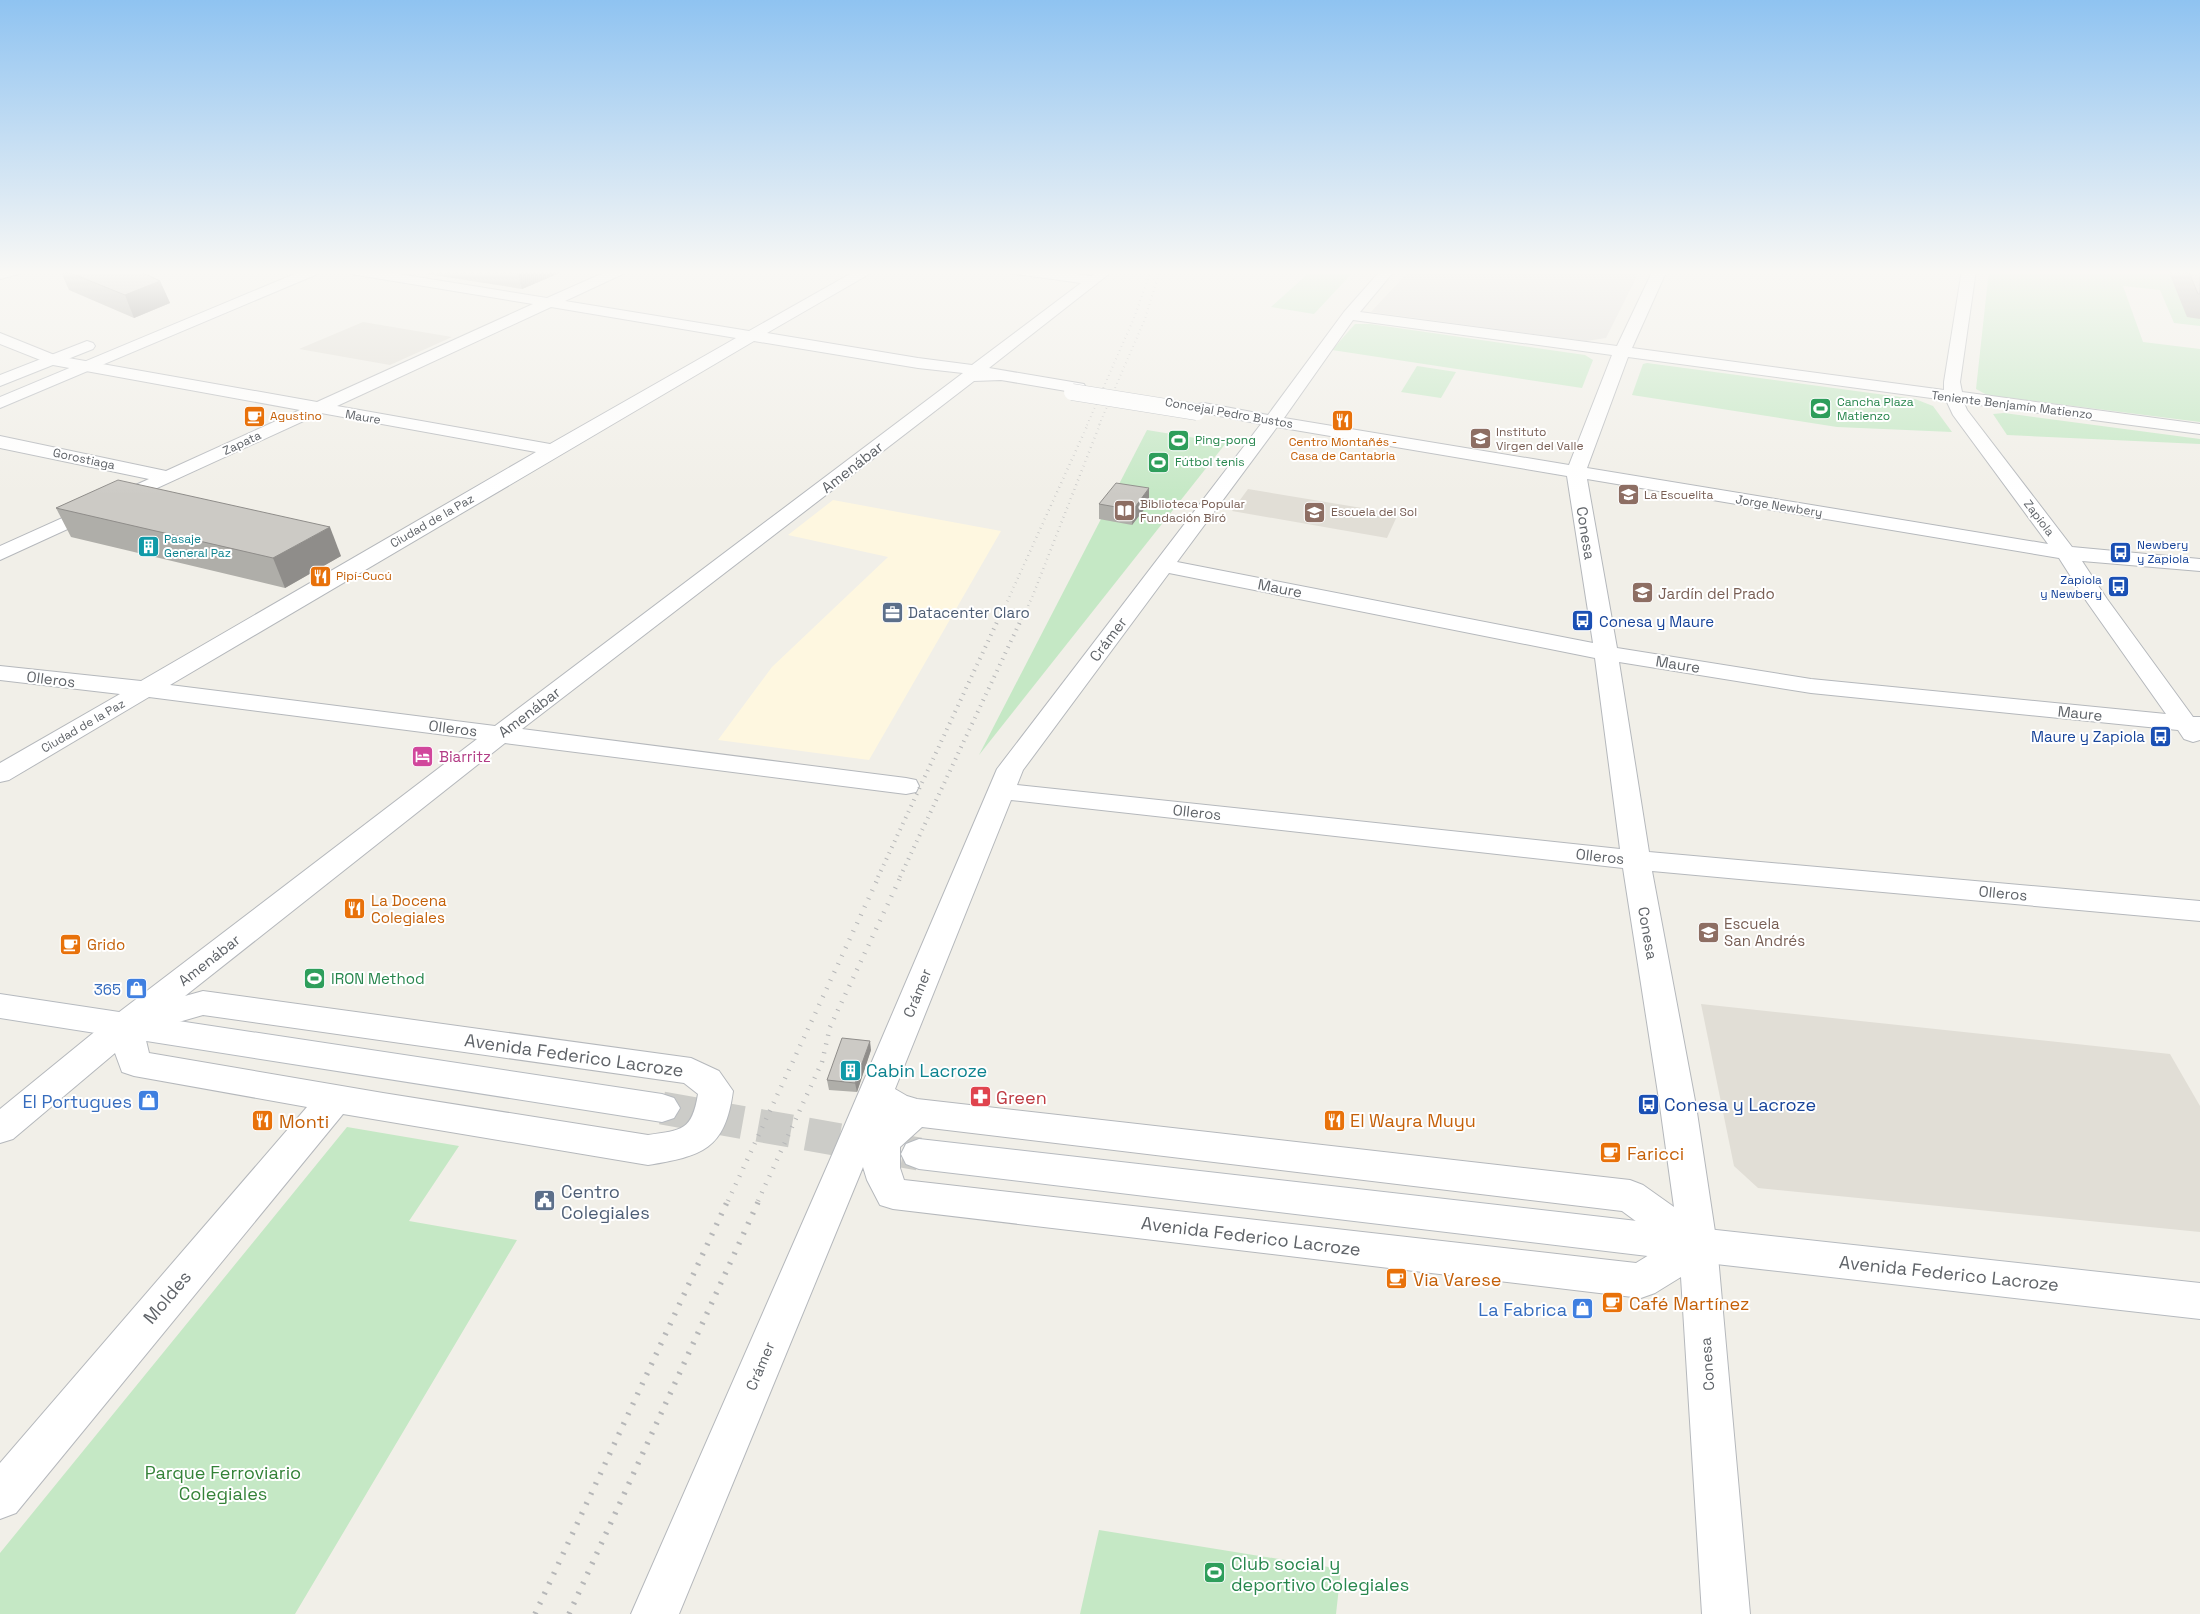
<svg xmlns="http://www.w3.org/2000/svg" width="2200" height="1614" viewBox="0 0 2200 1614" font-family="'Space Grotesk',sans-serif">
<style>
.commercial{fill:#fef7e0}
.industrial{fill:#e0deda}
.education{fill:#e1ded6}
.green{fill:#c5e8c5}
.lines{fill:none;stroke-linecap:round;stroke-linejoin:round}
.secondary-tunnel{stroke:#ccccc8;stroke-width:33;stroke-dasharray:33 16;stroke-linecap:butt}
.minor-casing{stroke:#b5b8bc;stroke-width:2}
.secondary-casing{stroke:#b6babf;stroke-width:2}
.minor{fill:#fff;fill-rule:evenodd}
.secondary{fill:#fff;fill-rule:evenodd}
.rail-far4{stroke:#b6b7b8;stroke-width:2;stroke-dasharray:0.5 4;stroke-linecap:butt}
.rail-far3{stroke:#b6b7b8;stroke-width:2.5;stroke-dasharray:0.5 4.5;stroke-linecap:butt}
.rail-far2{stroke:#b6b7b8;stroke-width:4;stroke-dasharray:1 5.5;stroke-linecap:butt}
.rail-far1{stroke:#b6b7b8;stroke-width:4.5;stroke-dasharray:1 8;stroke-linecap:butt}
.rail{stroke:#b6b7b8;stroke-width:5.5;stroke-dasharray:2 9;stroke-linecap:butt}
.minor-bridge-casing{stroke:#b5b8bc;stroke-width:17;stroke-linecap:butt}
.minor-bridge{stroke:#fff;stroke-width:16}
.wall{fill:#afaea9}
.shaded-wall{fill:#8f8d8a}
.building{fill:#cccac5;stroke:#8f8d8a}
.labels{text-anchor:middle;dominant-baseline:central;stroke-width:4;stroke-linejoin:round;paint-order:stroke}
.far-leisure-label{font-size:12px;fill:#27864d;stroke:#fff;text-anchor:start}
.far-street-label{font-size:12px;fill:#5f6368;stroke:#fff}
.far-food-label{font-size:12px;fill:#c56008;stroke:#fff;text-anchor:start}
.far-education-label{font-size:12px;fill:#785e54;stroke:#fff;text-anchor:start}
.far-culture-label{font-size:12px;fill:#0d838f;stroke:#fff;text-anchor:start}
.far-transit-label{font-size:12px;fill:#164399;stroke:#fff;text-anchor:start}
.street-label{font-size:15px;fill:#5f6368;stroke:#fff}
.education-label{font-size:15px;fill:#785e54;stroke:#fff;text-anchor:start}
.service-label{font-size:15px;fill:#4e5e75;stroke:#fff;text-anchor:start}
.transit-label{font-size:15px;fill:#164399;stroke:#fff;text-anchor:start}
.hotel-label{font-size:15px;fill:#b23c85;stroke:#fff;text-anchor:start}
.food-label{font-size:15px;fill:#c56008;stroke:#fff;text-anchor:start}
.leisure-label{font-size:15px;fill:#27864d;stroke:#fff;text-anchor:start}
.shop-label{font-size:15px;fill:#366cbe;stroke:#fff;text-anchor:end}
.near-street-label{font-size:18px;fill:#5f6368;stroke:#fff}
.near-culture-label{font-size:18px;fill:#0d838f;stroke:#fff;text-anchor:start}
.near-health-label{font-size:18px;fill:#be3a42;stroke:#fff;text-anchor:start}
.near-shop-label{font-size:18px;fill:#366cbe;stroke:#fff;text-anchor:end}
.near-transit-label{font-size:18px;fill:#164399;stroke:#fff;text-anchor:start}
.near-food-label{font-size:18px;fill:#c56008;stroke:#fff;text-anchor:start}
.near-service-label{font-size:18px;fill:#4e5e75;stroke:#fff;text-anchor:start}
.near-park-label{font-size:18px;fill:#348238;stroke:#fff}
.near-leisure-label{font-size:18px;fill:#27864d;stroke:#fff;text-anchor:start}
</style>
<rect width="100%" height="100%" fill="#f1efe8"/>
<path class="commercial" d="M833 500 1001 531 869 760 718 740 772 667 888 557 788 535Z"/>
<path class="industrial" d="M1410 270H1640L1606 338 1586 341 1371 312Z"/>
<g class="education">
<path d="M363 322 452 337 390 365 299 349Z"/>
<path d="M1248 489 1398 514 1387 538 1232 511Z"/>
<path d="M1701 1004 2170 1054 2200 1106V1232L1758 1188 1734 1166Z"/>
</g>
<g class="green">
<path d="M1312 270H1355L1314 314 1271 307Z"/>
<path d="M1989 270H2168L2200 319V326L2174 323 2160 290 2123 286 2143 342 2200 349V422L1987 395 1976 389Z"/>
<path d="M1355 324H1370L1585 355 1593 360 1582 388 1332 350Z"/>
<path d="M1647 363 1915 399 1933 406 1952 432 1837 427 1632 395 1643 364Z"/>
<path d="M1417 366 1456 372 1441 398 1401 392Z"/>
<path d="M2004 413 2200 439V444L2007 435 1993 414Z"/>
<path d="M1147 430 1226 443 979 755Z"/>
<path d="M347 1127 459 1146 409 1221 517 1240 295 1614H0V1553Z"/>
<path d="M1099 1530 1341 1569 1336 1614H1080Z"/>
</g>
<g class="lines">
<path class="secondary-tunnel" d="M662 1108 919 1154"/>
<defs>
<g id="minor">
<path d="M4 270H25L23 273 0 279V271Z"/>
<path d="M344 270H374L547 298 610 270H627L625 273 565 301 749 331 857 270H873L871 273 767 333 918 358 972 365 1081 283 1016 274 1011 273 1009 270H1045L1091 276 1099 270H1114L989 368 1084 384 1086 388 1084 392 1078 393 1001 380 974 381 522 729 906 778 916 780 919 786 916 792 906 794 505 743 185 996 203 991 691 1058 719 1071 733 1091C725 1150 702 1156 648 1165L343 1114 16 1513 0 1519V1463L307 1107 134 1076 122 1072 115 1053 13 1139 0 1143V1109L114 1016 477 739 149 697 9 780 0 782V763L120 694 0 680V666L141 681 536 452 321 413 0 560V546L149 479 0 448V436L166 471 300 410 53 365 0 344V333L57 356 317 402 533 304 351 274ZM551 307 736 338 550 444 337 406ZM754 341 918 368 963 373 495 726 170 685ZM203 1015 684 1083 698 1094C692 1131 682 1130 648 1135L383 1093 149 1053 144 1032Z"/>
<path d="M1381 270H1395L1360 312 1617 346 1653 270H1667L1632 348 1944 390V382L1962 270H1976L1960 382 1962 392 2200 424V434L1964 403 1967 410 2072 547 2200 559V571L2082 561 2107 599 2193 717H2200V740L2193 742 2184 739 2178 730 1811 693 1619 662 1649 852 2200 901V921L1652 871 1696 1106 1717 1245 1750 1614H1702L1681 1277 1655 1293 1641 1298 893 1209 880 1205 867 1180 863 1167 679 1614H631L829 1162 997 769 1261 424 1204 413 1198 412 1195 408 1198 404 1204 403 1268 415 1344 312ZM1353 320 1612 355 1569 465 1284 418ZM1628 357 1946 400 1953 415 2048 544 1587 468ZM1277 427 1567 476 1593 643 1177 562ZM1587 479 2059 558 2087 602 2166 714 1811 679 1617 648ZM1169 573 1595 658 1620 849 1017 785 1023 770ZM1011 800 1623 868 1660 1106 1674 1207 1643 1185 1630 1180 917 1099 907 1096 895 1089ZM922 1127 1622 1211 1667 1244 1636 1263 904 1180 900 1168V1147Z"/>
</g>
<g id="secondary">
<path d="M304 270H322L320 273 0 408V397Z"/>
<path d="M87 341 93 343 95 346 93 349 0 386V375Z"/>
<path d="M0 994 662 1094 674 1098 680 1108 674 1118 662 1122 0 1018Z"/>
<path d="M919 1139 1698 1228 2200 1283V1319L1698 1262 919 1169 906 1164 901 1154 906 1144Z"/>
</g>
</defs>
<use href="#minor" class="minor-casing"/>
<use href="#secondary" class="secondary-casing"/>
<use href="#minor" class="minor"/>
<use href="#secondary" class="secondary"/>
<g class="rail-far4">
<path d="M1087 425 1134 318 1151 270"/>
<path d="M1099 425 1145 319 1160 270"/>
</g>
<g class="rail-far3">
<path d="M997 624 1088 424"/>
<path d="M1020 624 1033 595 1100 424"/>
</g>
<g class="rail-far2">
<path d="M878 877 997 622"/>
<path d="M900 877 1020 622"/>
</g>
<g class="rail-far1">
<path d="M728 1201 879 876"/>
<path d="M758 1201 822 1062 830 1027 901 876"/>
</g>
<g class="rail">
<path d="M535 1614 728 1200"/>
<path d="M569 1614 759 1200"/>
</g>
<defs>
<path id="minor-bridge" d="M1072 392 1197 412"/>
</defs>
<use href="#minor-bridge" class="minor-bridge-casing"/>
<use href="#minor-bridge" class="minor-bridge"/>
</g>
<g class="wall">
<path d="M60 270H137L160 281 170 303 134 318 69 290Z"/>
<path d="M426 270H561L562 272 522 289 427 274Z"/>
<path d="M2168 270H2200V319L2187 317Z"/>
<path d="M1149 488V503L1132 525 1099 519V504Z"/>
<path d="M56 508 341 556 285 588 71 537Z"/>
<path d="M871 1050 857 1092 829 1090 827 1080Z"/>
</g>
<g class="shaded-wall">
<path d="M530 270H561L562 272 522 289 518 274Z"/>
<path d="M160 281 170 303 134 318 125 295Z"/>
<path d="M1149 488V503L1132 525 1133 510Z"/>
<path d="M330 527 341 556 285 588 273 558Z"/>
<path d="M870 1041 871 1050 857 1092 855 1083Z"/>
</g>
<g class="building">
<path d="M63 270H137L160 281 125 295Z"/>
<path d="M489 270H530L518 274Z"/>
<path d="M2188 270H2200V294H2198Z"/>
<path d="M118 480 330 527 273 558 56 508Z"/>
<path d="M1116 483 1149 488 1133 510 1099 504Z"/>
<path d="M842 1038 870 1041 855 1083 827 1080Z"/>
</g>
<linearGradient id="sky" x2="0" y2="1"><stop stop-color="#8fc3f1"/><stop offset="0.55" stop-color="#f9f8f5"/><stop offset="1" stop-color="#f9f8f5" stop-opacity="0"/></linearGradient>
<rect width="2200" height="495" fill="url(#sky)"/>
<defs>
<symbol id="stadium-square" viewBox="-11 -11 22 22"><rect x="-9" y="-9" width="18" height="18" rx="4" fill="#2e9e5b" stroke="#fff"/><path d="M0-5a6.5 5 0 1 0 0 10a6.5 5 0 1 0 0-10ZM-3.5-1.8h7v3.6h-7Z" fill="#fff"/></symbol>
<symbol id="cafe-square" viewBox="-11 -11 22 22"><rect x="-9" y="-9" width="18" height="18" rx="4" fill="#e8710a" stroke="#fff"/><path d="M-5.5-4.5H6V0H3Q3 3.5 0 3.5H-2.5Q-5.5 3.5-5.5 0ZM3-3.2v2h1.7v-2ZM-6 4.5H4V6H-6Z" fill="#fff"/></symbol>
<symbol id="restaurant-square" viewBox="-11 -11 22 22"><rect x="-9" y="-9" width="18" height="18" rx="4" fill="#e8710a" stroke="#fff"/><path d="M-5-6h1v4h1v-4h1v4h1v-4h1v5L-1.5 .5V6h-2V.5L-5-1ZM5-6V6H3V1.5H1.5Q1.5-4 5-6Z" fill="#fff"/></symbol>
<symbol id="school-square" viewBox="-11 -11 22 22"><rect x="-9" y="-9" width="18" height="18" rx="4" fill="#8d6e63" stroke="#fff"/><path d="M0-5L7-2L0 1L-7-2ZM-4 1L0 2.5L4 1V4Q0 6-4 4Z" fill="#fff"/></symbol>
<symbol id="library-square" viewBox="-11 -11 22 22"><rect x="-9" y="-9" width="18" height="18" rx="4" fill="#8d6e63" stroke="#fff"/><path d="M-6-4Q-3-5.5-.7-3.5V5Q-3 3-6 4ZM6-4Q3-5.5 .7-3.5V5Q3 3 6 4Z" fill="#fff"/></symbol>
<symbol id="building-square" viewBox="-11 -11 22 22"><rect x="-9" y="-9" width="18" height="18" rx="4" fill="#0f9aa8" stroke="#fff"/><path d="M-4-6H4V6H1V3H-1V6H-4ZM-2.5-4.3h1.7v1.8h-1.7ZM.8-4.3h1.7v1.8H.8ZM-2.5-1h1.7V.8h-1.7ZM.8-1h1.7V.8H.8Z" fill="#fff"/></symbol>
<symbol id="bus-square" viewBox="-11 -11 22 22"><rect x="-9" y="-9" width="18" height="18" rx="4" fill="#1a4fb4" stroke="#fff"/><path d="M-5-6H5V4H4V6H2V4H-2V6H-4V4H-5ZM-3.5-4V0h7V-4ZM-3.5 1.2v1.5H-2V1.2ZM2 1.2v1.5H3.5V1.2Z" fill="#fff"/></symbol>
<symbol id="office-square" viewBox="-11 -11 22 22"><rect x="-9" y="-9" width="18" height="18" rx="4" fill="#5c6f8a" stroke="#fff"/><path d="M-6-3h4V-5.5h4V-3h4V5H-6ZM-1-4.5V-3h2v-1.5ZM-6 0V1H6V0Z" fill="#fff"/></symbol>
<symbol id="hotel-square" viewBox="-11 -11 22 22"><rect x="-9" y="-9" width="18" height="18" rx="4" fill="#d1479c" stroke="#fff"/><path d="M-6-4.5h1.5V1H6V5H4.5V3h-9V5H-6ZM-4 0a1.8 1.8 0 1 1 3.6 0ZM.5 0V-2.5h3Q6-2.5 6 0Z" fill="#fff"/></symbol>
<symbol id="shop-square" viewBox="-11 -11 22 22"><rect x="-9" y="-9" width="18" height="18" rx="4" fill="#3f7fe0" stroke="#fff"/><path d="M-5-2.5h2.3a2.7 3.5 0 0 1 5.4 0H5L5.5 6h-11ZM-1.5-2.5h3a1.5 2.3 0 0 0-3 0Z" fill="#fff"/></symbol>
<symbol id="pharmacy-square" viewBox="-11 -11 22 22"><rect x="-9" y="-9" width="18" height="18" rx="4" fill="#e0444e" stroke="#fff"/><path d="M-2-6h4v4h4v4h-4v4h-4v-4h-4v-4h4Z" fill="#fff"/></symbol>
<symbol id="civic-square" viewBox="-11 -11 22 22"><rect x="-9" y="-9" width="18" height="18" rx="4" fill="#5c6f8a" stroke="#fff"/><path d="M-.6-6.5H3V-4.5H.6V-3L4-1V1h2V6H-6V1h2V-1L-.6-3ZM-1.2 2.5V6h2.4V2.5Z" fill="#fff"/></symbol>
</defs>
<g fill-rule="evenodd">
<use href="#stadium-square" x="1808" y="396" width="25" height="25"/>
<use href="#cafe-square" x="242" y="404" width="25" height="25"/>
<use href="#restaurant-square" x="1330" y="408" width="25" height="25"/>
<use href="#school-square" x="1468" y="426" width="25" height="25"/>
<use href="#stadium-square" x="1166" y="428" width="25" height="25"/>
<use href="#stadium-square" x="1146" y="450" width="25" height="25"/>
<use href="#school-square" x="1616" y="482" width="25" height="25"/>
<use href="#library-square" x="1112" y="498" width="25" height="25"/>
<use href="#school-square" x="1302" y="500" width="25" height="25"/>
<use href="#building-square" x="136" y="534" width="25" height="25"/>
<use href="#bus-square" x="2108" y="540" width="25" height="25"/>
<use href="#restaurant-square" x="308" y="564" width="25" height="25"/>
<use href="#bus-square" x="2106" y="574" width="25" height="25"/>
<use href="#school-square" x="1630" y="580" width="25" height="25"/>
<use href="#office-square" x="880" y="600" width="25" height="25"/>
<use href="#bus-square" x="1570" y="608" width="25" height="25"/>
<use href="#bus-square" x="2148" y="724" width="25" height="25"/>
<use href="#hotel-square" x="410" y="744" width="25" height="25"/>
<use href="#restaurant-square" x="342" y="896" width="25" height="25"/>
<use href="#school-square" x="1696" y="920" width="25" height="25"/>
<use href="#cafe-square" x="58" y="932" width="25" height="25"/>
<use href="#stadium-square" x="302" y="966" width="25" height="25"/>
<use href="#shop-square" x="124" y="976" width="25" height="25"/>
<use href="#building-square" x="838" y="1058" width="25" height="25"/>
<use href="#pharmacy-square" x="968" y="1084" width="25" height="25"/>
<use href="#shop-square" x="136" y="1088" width="25" height="25"/>
<use href="#bus-square" x="1636" y="1092" width="25" height="25"/>
<use href="#restaurant-square" x="1322" y="1108" width="25" height="25"/>
<use href="#restaurant-square" x="250" y="1108" width="25" height="25"/>
<use href="#cafe-square" x="1598" y="1140" width="25" height="25"/>
<use href="#civic-square" x="532" y="1188" width="25" height="25"/>
<use href="#cafe-square" x="1384" y="1266" width="25" height="25"/>
<use href="#cafe-square" x="1600" y="1290" width="25" height="25"/>
<use href="#shop-square" x="1570" y="1296" width="25" height="25"/>
<use href="#stadium-square" x="1202" y="1560" width="25" height="25"/>
</g>
<g class="labels">
<g class="far-leisure-label">
<text x="1837" y="402">Cancha Plaza<tspan x="1837" dy="14">Matienzo</tspan></text>
<text x="1195" y="440">Ping-pong</text>
<text x="1175" y="462">Fútbol tenis</text>
</g>
<g class="far-street-label">
<text transform="translate(2012 405) rotate(7)">Teniente Benjamín Matienzo</text>
<text transform="translate(1229 413) rotate(10)">Concejal Pedro Bustos</text>
<text transform="translate(363 417) rotate(10)">Maure</text>
<text transform="translate(242 443) rotate(-25)">Zapata</text>
<text transform="translate(84 459) rotate(12)">Gorostiaga</text>
<text transform="translate(1779 506) rotate(9)">Jorge Newbery</text>
<text transform="translate(2039 518) rotate(53)">Zapiola</text>
<text transform="translate(432 521) rotate(-30)">Ciudad de la Paz</text>
<text transform="translate(83 726) rotate(-30)">Ciudad de la Paz</text>
</g>
<g class="far-food-label">
<text x="270" y="416">Agustino</text>
<text x="1343" y="442" text-anchor="middle">Centro Montañés -<tspan x="1343" dy="14">Casa de Cantabria</tspan></text>
<text x="336" y="576">Pipí-Cucú</text>
</g>
<g class="far-education-label">
<text x="1496" y="432">Instituto<tspan x="1496" dy="14">Virgen del Valle</tspan></text>
<text x="1644" y="495">La Escuelita</text>
<text x="1140" y="504">Biblioteca Popular<tspan x="1140" dy="14">Fundación Biró</tspan></text>
<text x="1331" y="512">Escuela del Sol</text>
</g>
<g class="far-culture-label">
<text x="164" y="539">Pasaje<tspan x="164" dy="14">General Paz</tspan></text>
</g>
<g class="far-transit-label">
<text x="2137" y="545">Newbery<tspan x="2137" dy="14">y Zapiola</tspan></text>
<text x="2102" y="580" text-anchor="end">Zapiola<tspan x="2102" dy="14">y Newbery</tspan></text>
</g>
<g class="street-label">
<text transform="translate(852 467) rotate(-38)">Amenábar</text>
<text transform="translate(1586 533) rotate(81)">Conesa</text>
<text transform="translate(1280 588) rotate(11)">Maure</text>
<text transform="translate(1108 639) rotate(-53)">Crámer</text>
<text transform="translate(1678 664) rotate(9)">Maure</text>
<text transform="translate(51 679) rotate(7)">Olleros</text>
<text transform="translate(529 712) rotate(-37)">Amenábar</text>
<text transform="translate(2080 713) rotate(6)">Maure</text>
<text transform="translate(453 728) rotate(7)">Olleros</text>
<text transform="translate(1197 812) rotate(6)">Olleros</text>
<text transform="translate(1600 856) rotate(6)">Olleros</text>
<text transform="translate(2003 893) rotate(5)">Olleros</text>
<text transform="translate(1648 933) rotate(80)">Conesa</text>
<text transform="translate(209 960) rotate(-38)">Amenábar</text>
<text transform="translate(917 993) rotate(-68)">Crámer</text>
<text transform="translate(1707 1364) rotate(-94)">Conesa</text>
<text transform="translate(760 1366) rotate(-67)">Crámer</text>
</g>
<g class="education-label">
<text x="1658" y="593">Jardín del Prado</text>
<text x="1724" y="923">Escuela<tspan x="1724" dy="17">San Andrés</tspan></text>
</g>
<g class="service-label">
<text x="908" y="612">Datacenter Claro</text>
</g>
<g class="transit-label">
<text x="1599" y="621">Conesa y Maure</text>
<text x="2145" y="736" text-anchor="end">Maure y Zapiola</text>
</g>
<g class="hotel-label">
<text x="439" y="756">Biarritz</text>
</g>
<g class="food-label">
<text x="371" y="900">La Docena<tspan x="371" dy="17">Colegiales</tspan></text>
<text x="87" y="944">Grido</text>
</g>
<g class="leisure-label">
<text x="331" y="978">IRON Method</text>
</g>
<g class="shop-label">
<text x="121" y="989">365</text>
</g>
<g class="near-street-label">
<text transform="translate(574 1055) rotate(8)">Avenida Federico Lacroze</text>
<text transform="translate(1251 1236) rotate(7)">Avenida Federico Lacroze</text>
<text transform="translate(1949 1273) rotate(6)">Avenida Federico Lacroze</text>
<text transform="translate(167 1297) rotate(-50)">Moldes</text>
</g>
<g class="near-culture-label">
<text x="866" y="1070">Cabin Lacroze</text>
</g>
<g class="near-health-label">
<text x="996" y="1097">Green</text>
</g>
<g class="near-shop-label">
<text x="132" y="1101">El Portugues</text>
<text x="1567" y="1309">La Fabrica</text>
</g>
<g class="near-transit-label">
<text x="1664" y="1104">Conesa y Lacroze</text>
</g>
<g class="near-food-label">
<text x="1350" y="1120">El Wayra Muyu</text>
<text x="279" y="1121">Monti</text>
<text x="1627" y="1153">Faricci</text>
<text x="1413" y="1279">Via Varese</text>
<text x="1629" y="1303">Café Martínez</text>
</g>
<g class="near-service-label">
<text x="561" y="1191">Centro<tspan x="561" dy="21">Colegiales</tspan></text>
</g>
<g class="near-park-label">
<text x="223" y="1472">Parque Ferroviario<tspan x="223" dy="21">Colegiales</tspan></text>
</g>
<g class="near-leisure-label">
<text x="1231" y="1563">Club social y<tspan x="1231" dy="21">deportivo Colegiales</tspan></text>
</g>
</g>
</svg>
